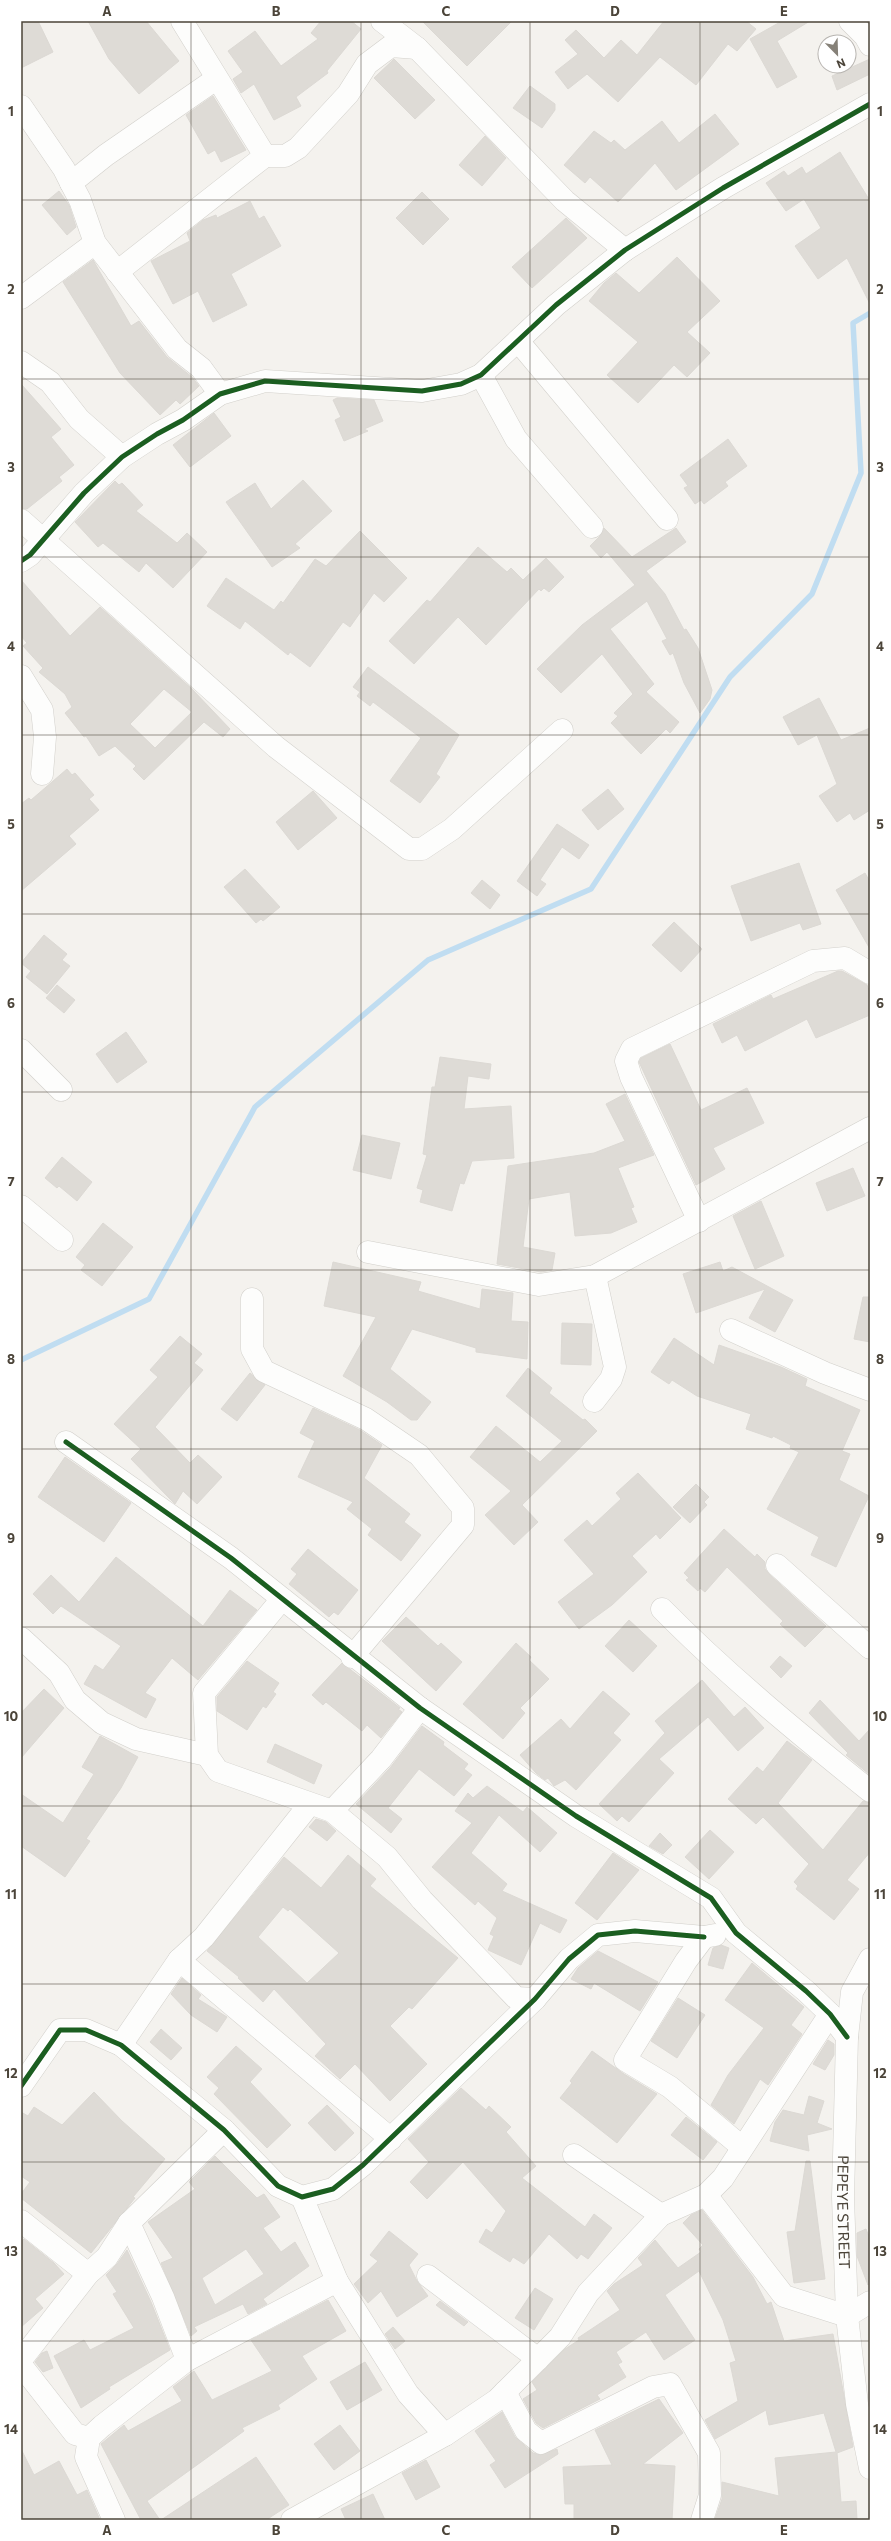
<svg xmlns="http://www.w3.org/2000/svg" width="891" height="2541" viewBox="0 0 891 2541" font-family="Commissioner,sans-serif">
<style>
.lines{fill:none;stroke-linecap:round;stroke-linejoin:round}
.stream{stroke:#c0ddf1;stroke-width:5.5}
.building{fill:#dedbd6;stroke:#dcd9d4;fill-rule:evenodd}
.street-casing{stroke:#d2d0cb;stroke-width:23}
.street{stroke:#fdfdfc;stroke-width:22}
.cycleway-casing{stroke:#fff;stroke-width:8}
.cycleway{stroke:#1b5e20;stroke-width:5}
.grid{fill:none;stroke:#4b4439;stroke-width:1;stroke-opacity:0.55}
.labels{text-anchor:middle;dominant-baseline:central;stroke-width:3.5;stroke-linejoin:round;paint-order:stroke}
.street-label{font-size:15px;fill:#4b4439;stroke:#fff}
.neatline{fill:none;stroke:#4b4439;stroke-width:1.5}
.grid-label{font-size:13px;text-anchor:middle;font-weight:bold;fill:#4b4439}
</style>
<rect width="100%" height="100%" fill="#f4f2ee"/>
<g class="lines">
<path class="stream" d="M21 1360 149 1299 255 1107 428 960 591 889 730 677 812 594 861 473 853 323 870 313"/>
</g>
<g class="building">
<path d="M21 21H38L53 52 21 68Z"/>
<path d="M88 21H146L179 61 139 94 109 59Z"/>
<path d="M321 21H351L361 29 327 71 328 73 296 97 301 106 274 120 254 84 241 93 233 79 243 72 228 51 255 31 281 66 318 39 311 33Z"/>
<path d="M422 21H512L467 66Z"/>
<path d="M664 21H746L756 29 737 51 728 44 696 85 660 57 618 102 587 74 568 89 555 72 578 54 565 40 576 30 604 58 621 40 637 55Z"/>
<path d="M782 21H810L777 41 797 77 777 88 750 39Z"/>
<path d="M394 59 435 100 415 119 374 78Z"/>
<path d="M870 59V74L837 90 832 76Z"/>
<path d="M530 86 555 104V110L542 128 513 108Z"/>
<path d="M213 96 246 150 221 162 215 150 208 154 186 115Z"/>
<path d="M715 114 739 144 676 190 655 163 618 202 590 177 585 183 564 165 594 131 611 143 614 140 625 150 662 121 679 143Z"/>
<path d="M485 136 506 158 482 186 459 165Z"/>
<path d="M840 152 870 201V304L847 258 818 279 795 246 821 228 804 199 786 211 766 183 784 171 788 176 802 167 806 174Z"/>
<path d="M59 191 69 205 76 227 67 235 42 205Z"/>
<path d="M422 192 449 219 423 245 396 218Z"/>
<path d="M250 201 259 219 264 216 281 246 231 274 247 305 213 322 198 291 173 304 151 261 190 241 187 233 203 220 216 215 217 218Z"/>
<path d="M566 218 587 238 532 288 512 267Z"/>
<path d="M677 257 720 301 687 332 710 353 687 377 674 365 638 403 607 375 638 342 589 301 604 283 616 273 639 293Z"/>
<path d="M93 260 131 326 139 321 167 357 192 377 199 386 180 404 176 400 160 415 120 373 63 282Z"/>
<path d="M21 384 61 429 51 437 74 465 59 477 62 481 27 509 21 508Z"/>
<path d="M337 398 374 400 383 421 364 429 368 431 344 441 335 420 341 417 333 400Z"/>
<path d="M214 413 231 436 190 467 173 445Z"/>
<path d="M728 439 747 466 725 482 728 486 704 504 701 500 695 504 684 488 688 486 680 475Z"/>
<path d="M303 480 332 511 295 544 300 548 272 567 226 502 255 483 271 509Z"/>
<path d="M115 481 119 485 122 483 143 505 136 511 177 543 187 533 207 552 173 588 146 563 139 572 103 543 98 547 75 522Z"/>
<path d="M604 528 632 557 676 528 686 542 646 571 665 594 684 630 686 629 698 648 712 690 710 699 700 713 684 683 673 653 670 655 662 641 667 639 647 601 610 629 654 684 646 692 679 722 670 733 666 729 641 754 611 723 618 716 614 713 633 694 602 654 561 693 537 669 582 625 635 585 607 552 601 558 590 546 600 536Z"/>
<path d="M360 531 407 578 384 602 374 593 350 627 343 622 310 667 290 652 288 655 245 621 240 629 207 606 226 578 274 610 281 601 283 603 315 559 326 566Z"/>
<path d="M478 547 507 572 511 568 523 580 546 558 564 577 549 592 544 588 541 591 539 589 486 645 458 617 414 664 389 641 427 600 430 602Z"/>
<path d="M21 580 70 636 100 607 191 688 230 729 223 737 204 722 144 780 133 769 136 766 115 746 99 756 86 736 84 737 65 713 72 707 65 694 39 672 43 668 23 646 27 643 21 636ZM164 689 192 712 155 748 130 724Z"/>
<path d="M368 667 459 735 436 774 440 777 420 803 390 781 421 738 373 702 370 706 357 696 360 692 353 687Z"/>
<path d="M819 698 841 740 870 728V810L854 820 850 813 837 822 819 796 837 784 817 735 798 745 783 717Z"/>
<path d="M67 769 72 775 75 773 94 795 89 799 99 810 69 836 76 844 21 891V804L29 798 31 800Z"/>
<path d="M608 789 624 809 598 830 582 810Z"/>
<path d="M313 791 337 818 298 850 276 822Z"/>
<path d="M557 824 589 845 579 859 562 847 540 880 546 884 537 896 517 881Z"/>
<path d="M799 863 821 924 803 930 800 923 751 941 731 886Z"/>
<path d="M245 869 280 907 263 921 261 919 256 923 224 887Z"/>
<path d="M865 873 870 882V949L836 890Z"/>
<path d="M482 880 500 895 490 909 471 893Z"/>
<path d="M674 922 702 949 681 972 652 945Z"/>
<path d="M44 935 67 954 62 960 70 966 47 994 26 977 31 971 21 963Z"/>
<path d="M838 971H842L867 985 870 993V1015L816 1038 807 1019 745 1051 737 1035 722 1043 713 1024 771 995 773 999Z"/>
<path d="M57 985 75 1000 64 1013 46 998Z"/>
<path d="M126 1032 147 1062 117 1083 96 1054Z"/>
<path d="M670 1044 701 1110 747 1088 764 1123 713 1148 725 1169 696 1185 639 1062 641 1058Z"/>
<path d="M440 1057 491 1064 489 1079 468 1076 464 1109 511 1106 514 1158 472 1161 464 1184 460 1183 452 1211 420 1202 423 1190 417 1188 427 1155 423 1154 432 1087H435Z"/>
<path d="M625 1094 654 1155 618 1168 634 1207 631 1208 637 1222 611 1233 575 1236 570 1192 529 1199 523 1247 555 1253 552 1270 541 1272 497 1264 508 1166 594 1153 625 1141 606 1104Z"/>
<path d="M362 1135 400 1143 391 1179 353 1170Z"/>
<path d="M62 1157 92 1182 77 1201 59 1186 57 1188 45 1178Z"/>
<path d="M853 1168 865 1196 827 1211 816 1183Z"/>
<path d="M761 1201 784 1256 755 1269 733 1216Z"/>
<path d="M103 1223 133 1247 102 1286 81 1270 85 1265 76 1257Z"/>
<path d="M333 1262 421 1282 418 1291 480 1309 482 1289 513 1293 511 1321 528 1322 527 1359 476 1352V1348L412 1329 390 1369 431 1402 417 1420H411L387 1402 343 1376 376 1317 324 1306Z"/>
<path d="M720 1262 723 1271 732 1267 793 1300 775 1332 749 1318 765 1289 696 1313 683 1274Z"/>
<path d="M863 1297H870V1342L854 1339Z"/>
<path d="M562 1323 592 1324 591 1365 561 1364Z"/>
<path d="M180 1336 202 1354 194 1363 203 1370 155 1427 190 1463 198 1455 222 1477 197 1504 183 1491 175 1504 171 1500 131 1459 141 1449 114 1424 158 1377 150 1370Z"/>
<path d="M674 1338 714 1365 719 1345 781 1367 807 1379 805 1386 860 1410 842 1451 850 1454 839 1480 869 1496 836 1567 811 1555 819 1537 767 1509 799 1452 790 1448 791 1445 773 1436 772 1438 746 1429 751 1414 697 1396 672 1380 669 1384 651 1372Z"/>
<path d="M528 1368 552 1388 549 1393 583 1420 585 1419 597 1431 522 1505 538 1522 514 1545 485 1515 511 1491 470 1457 496 1426 540 1462 562 1441 506 1396Z"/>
<path d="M250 1373 265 1385 237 1421 221 1409Z"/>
<path d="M313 1408 360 1430 382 1445 364 1478 410 1514 404 1522 421 1535 401 1561 368 1535 372 1529 347 1509 353 1502 298 1477 315 1441 300 1433Z"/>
<path d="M65 1457 131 1503 104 1542 38 1497Z"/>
<path d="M638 1473 681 1518 660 1539 656 1534 632 1556 647 1572 612 1605 579 1629 558 1602 594 1574 564 1540 587 1520 592 1526 621 1499 616 1493Z"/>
<path d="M696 1484 709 1497 704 1502 707 1505 690 1523 673 1507Z"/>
<path d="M724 1529 755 1557 757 1554 765 1562V1569L769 1574 826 1626 805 1647 780 1624 783 1621 727 1567 705 1592 700 1588 698 1591 686 1580 689 1578 684 1573Z"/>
<path d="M308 1549 358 1590 338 1615 334 1612 329 1617 289 1584 297 1574 291 1569Z"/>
<path d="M116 1557 203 1626 230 1590 257 1610 198 1680 172 1658 145 1693 156 1699 146 1718 84 1684 95 1665 103 1670 121 1646 61 1606 53 1614 33 1594 51 1575 79 1602Z"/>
<path d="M406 1617 438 1646 441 1643 462 1662 436 1691 382 1641Z"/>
<path d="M629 1620 657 1646 633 1672 605 1646Z"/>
<path d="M516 1643 531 1657 529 1660 549 1679 520 1708 525 1713 503 1739 463 1704Z"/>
<path d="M780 1656 792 1666 781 1678 770 1667Z"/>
<path d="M247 1661 279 1683 273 1692 276 1694 266 1708 263 1706 247 1730 217 1711V1697Z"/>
<path d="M342 1663 400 1708 398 1709 402 1712 381 1738 367 1725 362 1731 326 1702 323 1705 312 1695Z"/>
<path d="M702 1680 734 1717 745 1707 764 1728 738 1751 708 1717 659 1759 674 1773 629 1822 622 1816 617 1821 599 1804 665 1733 655 1721Z"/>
<path d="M44 1689 64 1708 21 1758V1713Z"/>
<path d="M603 1691 630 1714 613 1733 621 1740 576 1790 565 1780 554 1786 548 1778 545 1780 536 1773 520 1755 561 1719 570 1729Z"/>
<path d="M820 1700 859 1741 870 1729V1775L846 1755 848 1753 809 1713Z"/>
<path d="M422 1726 444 1742 443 1745 468 1764 464 1769 472 1775 454 1796 419 1769 388 1808 402 1819 391 1833 356 1804 390 1768Z"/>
<path d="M100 1736 138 1757 121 1788 86 1839 90 1841 65 1877 21 1846V1794L63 1823 94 1774 82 1767Z"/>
<path d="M787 1741 812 1760 778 1803 823 1850 863 1801 870 1803V1852L847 1880 859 1889 834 1920 796 1889 798 1886 794 1882 809 1864 763 1817 756 1824 728 1799 757 1767 763 1772Z"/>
<path d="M275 1744 322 1765 314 1784 267 1762Z"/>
<path d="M487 1786 523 1812 527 1807 557 1833 540 1852 499 1815 471 1853 507 1884 502 1891 567 1920 560 1933 540 1923 521 1965 488 1950 494 1936 490 1934 497 1918 478 1901 475 1905 432 1867 472 1823 455 1811 468 1793 473 1798Z"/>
<path d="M316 1819 326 1822 336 1831 327 1841 309 1827Z"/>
<path d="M710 1830 734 1852 709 1879 685 1857Z"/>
<path d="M660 1833 672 1845 663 1854 649 1846Z"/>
<path d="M613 1853 639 1870 597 1920 575 1903Z"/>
<path d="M348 1855 376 1879 370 1886 458 1958 412 2009 409 2007 390 2026 427 2064 390 2101 355 2064 340 2079 315 2056 326 2044 274 1989 263 2002 238 1978 239 1977 207 1951 284 1857 321 1888ZM283 1907 288 1911 290 1909 339 1953 307 1983 258 1937Z"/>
<path d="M721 1945 729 1948 723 1969 708 1965 713 1948Z"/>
<path d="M598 1951 658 1982 640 2011 594 1983 591 1989 571 1979 578 1968Z"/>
<path d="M752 1963 804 2007 791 2025 802 2034 768 2085 760 2079 734 2124 711 2105 728 2075 764 2028 725 2000Z"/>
<path d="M182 1978 201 1995 198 1999 227 2017 217 2032 191 2015 171 1994Z"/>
<path d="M678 1998 705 2015 677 2058 651 2041Z"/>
<path d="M161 2029 182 2048 171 2060 150 2042Z"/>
<path d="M828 2040 834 2044V2055L825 2070 813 2064Z"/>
<path d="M236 2046 262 2069 250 2082 291 2125 267 2148 214 2094 219 2088 207 2077Z"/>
<path d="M592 2051 624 2074 657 2094 617 2143 560 2098 572 2083 570 2081Z"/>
<path d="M461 2088 486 2110 489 2106 511 2127 506 2132 536 2166 522 2178 585 2227 594 2214 612 2228 588 2259 581 2254 577 2259 549 2234 524 2264 513 2257 510 2262 479 2242 486 2229 492 2233 506 2211 463 2162 427 2199 410 2182 429 2162 408 2139Z"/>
<path d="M94 2092 122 2121 165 2159 133 2197 135 2198 91 2253 21 2198V2194L30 2182 21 2176V2112L28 2116 34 2107 62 2125Z"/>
<path d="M809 2096 824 2101 817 2123 832 2129 807 2135 809 2151 770 2141 775 2122 783 2110 804 2115Z"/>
<path d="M327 2105 354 2133 335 2151 308 2123Z"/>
<path d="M686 2117 717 2142 703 2160 671 2135Z"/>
<path d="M215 2156 257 2198 264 2194 280 2217 263 2228 281 2252 295 2242 309 2266 263 2299 267 2304 248 2314 243 2304 194 2327 197 2331 191 2336 161 2263 173 2258 148 2222 195 2189 189 2182ZM246 2249 264 2274 215 2305 202 2278Z"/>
<path d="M806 2161H810L825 2279 794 2283 787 2232 795 2231Z"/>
<path d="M702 2210 753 2277 767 2304 771 2302 784 2341 833 2334 853 2447 837 2453 841 2502 856 2501 857 2520 715 2519 722 2499V2482L779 2496 775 2458 836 2452 824 2413 769 2425 766 2410 715 2439 705 2420 738 2401 730 2363 736 2361 723 2320 699 2271 665 2295 695 2340 664 2360 646 2332 616 2352 622 2362 618 2364 626 2377 597 2395 600 2399 543 2428 536 2423 523 2399 537 2390 532 2382 565 2349 579 2340 578 2338 620 2310 607 2291 614 2284 643 2265 638 2258 655 2240 678 2268 701 2252 699 2249 703 2245 683 2223 691 2215Z"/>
<path d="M866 2229 870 2239 868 2285 857 2256V2233Z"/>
<path d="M389 2231 418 2254 409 2265 417 2281 428 2296 397 2317 381 2291 368 2303 354 2284 378 2261 370 2255Z"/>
<path d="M24 2239 54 2263 64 2274 35 2299 43 2308 21 2327V2242Z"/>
<path d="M127 2250 151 2302 170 2350 109 2387 110 2389 81 2408 54 2356 84 2340 90 2350 134 2328 113 2294 117 2292 106 2275 117 2264Z"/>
<path d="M535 2288 553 2299 534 2330 515 2318Z"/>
<path d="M328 2300 346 2331 302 2356 317 2379 278 2405 280 2409 242 2428 244 2431 147 2501 160 2520H141L101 2444 124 2425 128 2431 182 2401 173 2387 194 2371 212 2400 272 2371 251 2340Z"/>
<path d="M440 2301 468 2322 464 2326 436 2305Z"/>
<path d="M393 2327 405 2341 395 2349 385 2334Z"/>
<path d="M47 2351 53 2368 43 2372 35 2362 42 2353Z"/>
<path d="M365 2362 382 2390 347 2410 330 2382Z"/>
<path d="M659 2399 683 2433 643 2464 675 2466 672 2520H574V2504H565L563 2467 612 2465 595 2430Z"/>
<path d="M502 2412 515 2437 533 2453 540 2455 557 2449 558 2454 505 2488 490 2465 496 2461 475 2431Z"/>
<path d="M340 2425 360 2451 334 2470 314 2444Z"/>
<path d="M21 2449 34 2475 59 2461 77 2495 87 2490 100 2520H21Z"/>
<path d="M256 2457 289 2505 266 2520H161Z"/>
<path d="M426 2460 440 2487 416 2500 402 2473Z"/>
<path d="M373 2494 385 2520H346L341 2509Z"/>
</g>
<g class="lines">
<defs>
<g id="street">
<path d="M182 21 265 156H285L298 148 348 94 367 64 391 46 417 48"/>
<path d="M382 21 417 48 565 201 625 250"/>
<path d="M850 21 865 36 870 45"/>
<path d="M21 106 64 169 71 183 106 155 216 79"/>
<path d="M71 183 80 200 95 243 177 349 201 368 220 394"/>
<path d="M117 272 265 156"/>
<path d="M21 298 95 243"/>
<path d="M518 341 667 519"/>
<path d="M21 362 50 382 79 419 122 457"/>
<path d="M481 375 516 439 592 527"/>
<path d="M21 520 276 747 409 849H422L452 829 562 730"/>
<path d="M21 561 30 555 84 493 122 457 157 434 183 420 220 394 265 381 422 391 461 384 481 375 556 305 625 250 723 188 870 104"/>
<path d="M21 676 42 710 45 737 42 774"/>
<path d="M21 1050 61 1090"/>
<path d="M21 1206 62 1240"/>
<path d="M699 1221 631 1077 626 1061 632 1049 813 961 845 958 870 973"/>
<path d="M368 1252 539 1285 595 1276 870 1128"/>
<path d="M252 1299V1349L264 1371 366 1419 419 1455 463 1508V1525L352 1657"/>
<path d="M731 1330 825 1373 870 1390"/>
<path d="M594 1401 611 1379 615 1367 595 1276"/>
<path d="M66 1442 231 1558 420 1708 576 1816 711 1898 736 1933 806 1991 830 2014 847 2037"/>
<path d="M777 1565 870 1648"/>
<path d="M282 1599 204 1693 207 1755 218 1771 332 1811 387 1857 422 1900 516 1998 535 1999"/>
<path d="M662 1609C727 1675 798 1733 870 1791"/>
<path d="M21 1638 59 1673 75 1700 102 1723 136 1739 207 1755"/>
<path d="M332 1811 381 1759 420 1708"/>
<path d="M715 1935 704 1937 686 1961 625 2060 670 2087 742 2147"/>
<path id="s1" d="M870 1959 852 1992 847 2037 843 2197 847 2316 857 2404 870 2468"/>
<path d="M179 1960 391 2139"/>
<path d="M121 2045 179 1960 204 1937 309 1805"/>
<path d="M21 2086 60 2030H86L121 2045 224 2130 278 2186 302 2197 333 2189 363 2165 535 1999 569 1959 598 1935 635 1931 704 1937"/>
<path d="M574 2155 661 2215"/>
<path d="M706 2195 784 2296 847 2316 870 2302"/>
<path d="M302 2197 337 2281 408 2394 445 2435"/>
<path d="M21 2221 88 2274 107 2257 129 2223 224 2130"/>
<path d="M129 2223 163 2297 187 2360"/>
<path d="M428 2276 538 2359"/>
<path d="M21 2360 88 2274"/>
<path d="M21 2365 75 2434 89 2438"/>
<path d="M505 2392 526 2431 541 2443 653 2387 670 2384 709 2453 710 2495 702 2520"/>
<path d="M114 2520 86 2457 89 2438 102 2426 187 2360 337 2281"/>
<path d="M292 2520 445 2435 497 2400 560 2337 588 2293 661 2215 706 2195 723 2178 830 2014"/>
</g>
</defs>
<use href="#street" class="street-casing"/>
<use href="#street" class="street"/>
<defs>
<g id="cycleway">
<path d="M21 561 30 555 84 493 122 457 157 434 183 420 220 394 265 381 422 391 461 384 481 375 556 305 625 250 723 188 870 104"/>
<path d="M66 1442 231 1558 420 1708 576 1816 711 1898 736 1933 806 1991 830 2014 847 2037"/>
<path d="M21 2086 60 2030H86L121 2045 224 2130 278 2186 302 2197 333 2189 363 2165 535 1999 569 1959 598 1935 635 1931 704 1937"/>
</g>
</defs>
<use href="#cycleway" class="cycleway-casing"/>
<use href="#cycleway" class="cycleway"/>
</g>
<path class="grid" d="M191 21V2520M361 21V2520M530 21V2520M700 21V2520M21 200H870M21 379H870M21 557H870M21 735H870M21 914H870M21 1092H870M21 1270H870M21 1449H870M21 1627H870M21 1806H870M21 1984H870M21 2162H870M21 2341H870"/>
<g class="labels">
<g class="street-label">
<text stroke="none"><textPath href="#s1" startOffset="258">PEPEYE STREET</textPath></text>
</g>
</g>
<rect width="891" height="2541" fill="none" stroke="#ffffff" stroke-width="44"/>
<g transform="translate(837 54) rotate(157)"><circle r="19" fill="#ffffff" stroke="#b7b4b0"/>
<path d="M0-3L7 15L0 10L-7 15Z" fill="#868178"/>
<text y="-6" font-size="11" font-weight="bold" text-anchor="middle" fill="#4b4439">N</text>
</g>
<rect x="22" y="22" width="847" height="2497" class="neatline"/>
<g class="grid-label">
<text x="107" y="16">A</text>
<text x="276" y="16">B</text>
<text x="446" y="16">C</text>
<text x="615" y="16">D</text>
<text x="784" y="16">E</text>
<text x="11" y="116">1</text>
<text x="880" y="116">1</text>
<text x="11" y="294">2</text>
<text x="880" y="294">2</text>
<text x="11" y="472">3</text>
<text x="880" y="472">3</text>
<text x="11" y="651">4</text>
<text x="880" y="651">4</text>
<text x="11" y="829">5</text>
<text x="880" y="829">5</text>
<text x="11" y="1008">6</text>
<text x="880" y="1008">6</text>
<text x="11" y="1186">7</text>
<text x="880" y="1186">7</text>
<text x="11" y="1364">8</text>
<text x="880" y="1364">8</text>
<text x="11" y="1543">9</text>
<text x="880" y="1543">9</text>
<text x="11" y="1721">10</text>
<text x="880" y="1721">10</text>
<text x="11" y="1899">11</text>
<text x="880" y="1899">11</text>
<text x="11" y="2078">12</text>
<text x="880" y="2078">12</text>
<text x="11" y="2256">13</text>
<text x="880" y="2256">13</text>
<text x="11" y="2434">14</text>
<text x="880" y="2434">14</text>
<text x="107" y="2535">A</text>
<text x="276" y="2535">B</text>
<text x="446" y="2535">C</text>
<text x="615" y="2535">D</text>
<text x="784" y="2535">E</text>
</g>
</svg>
